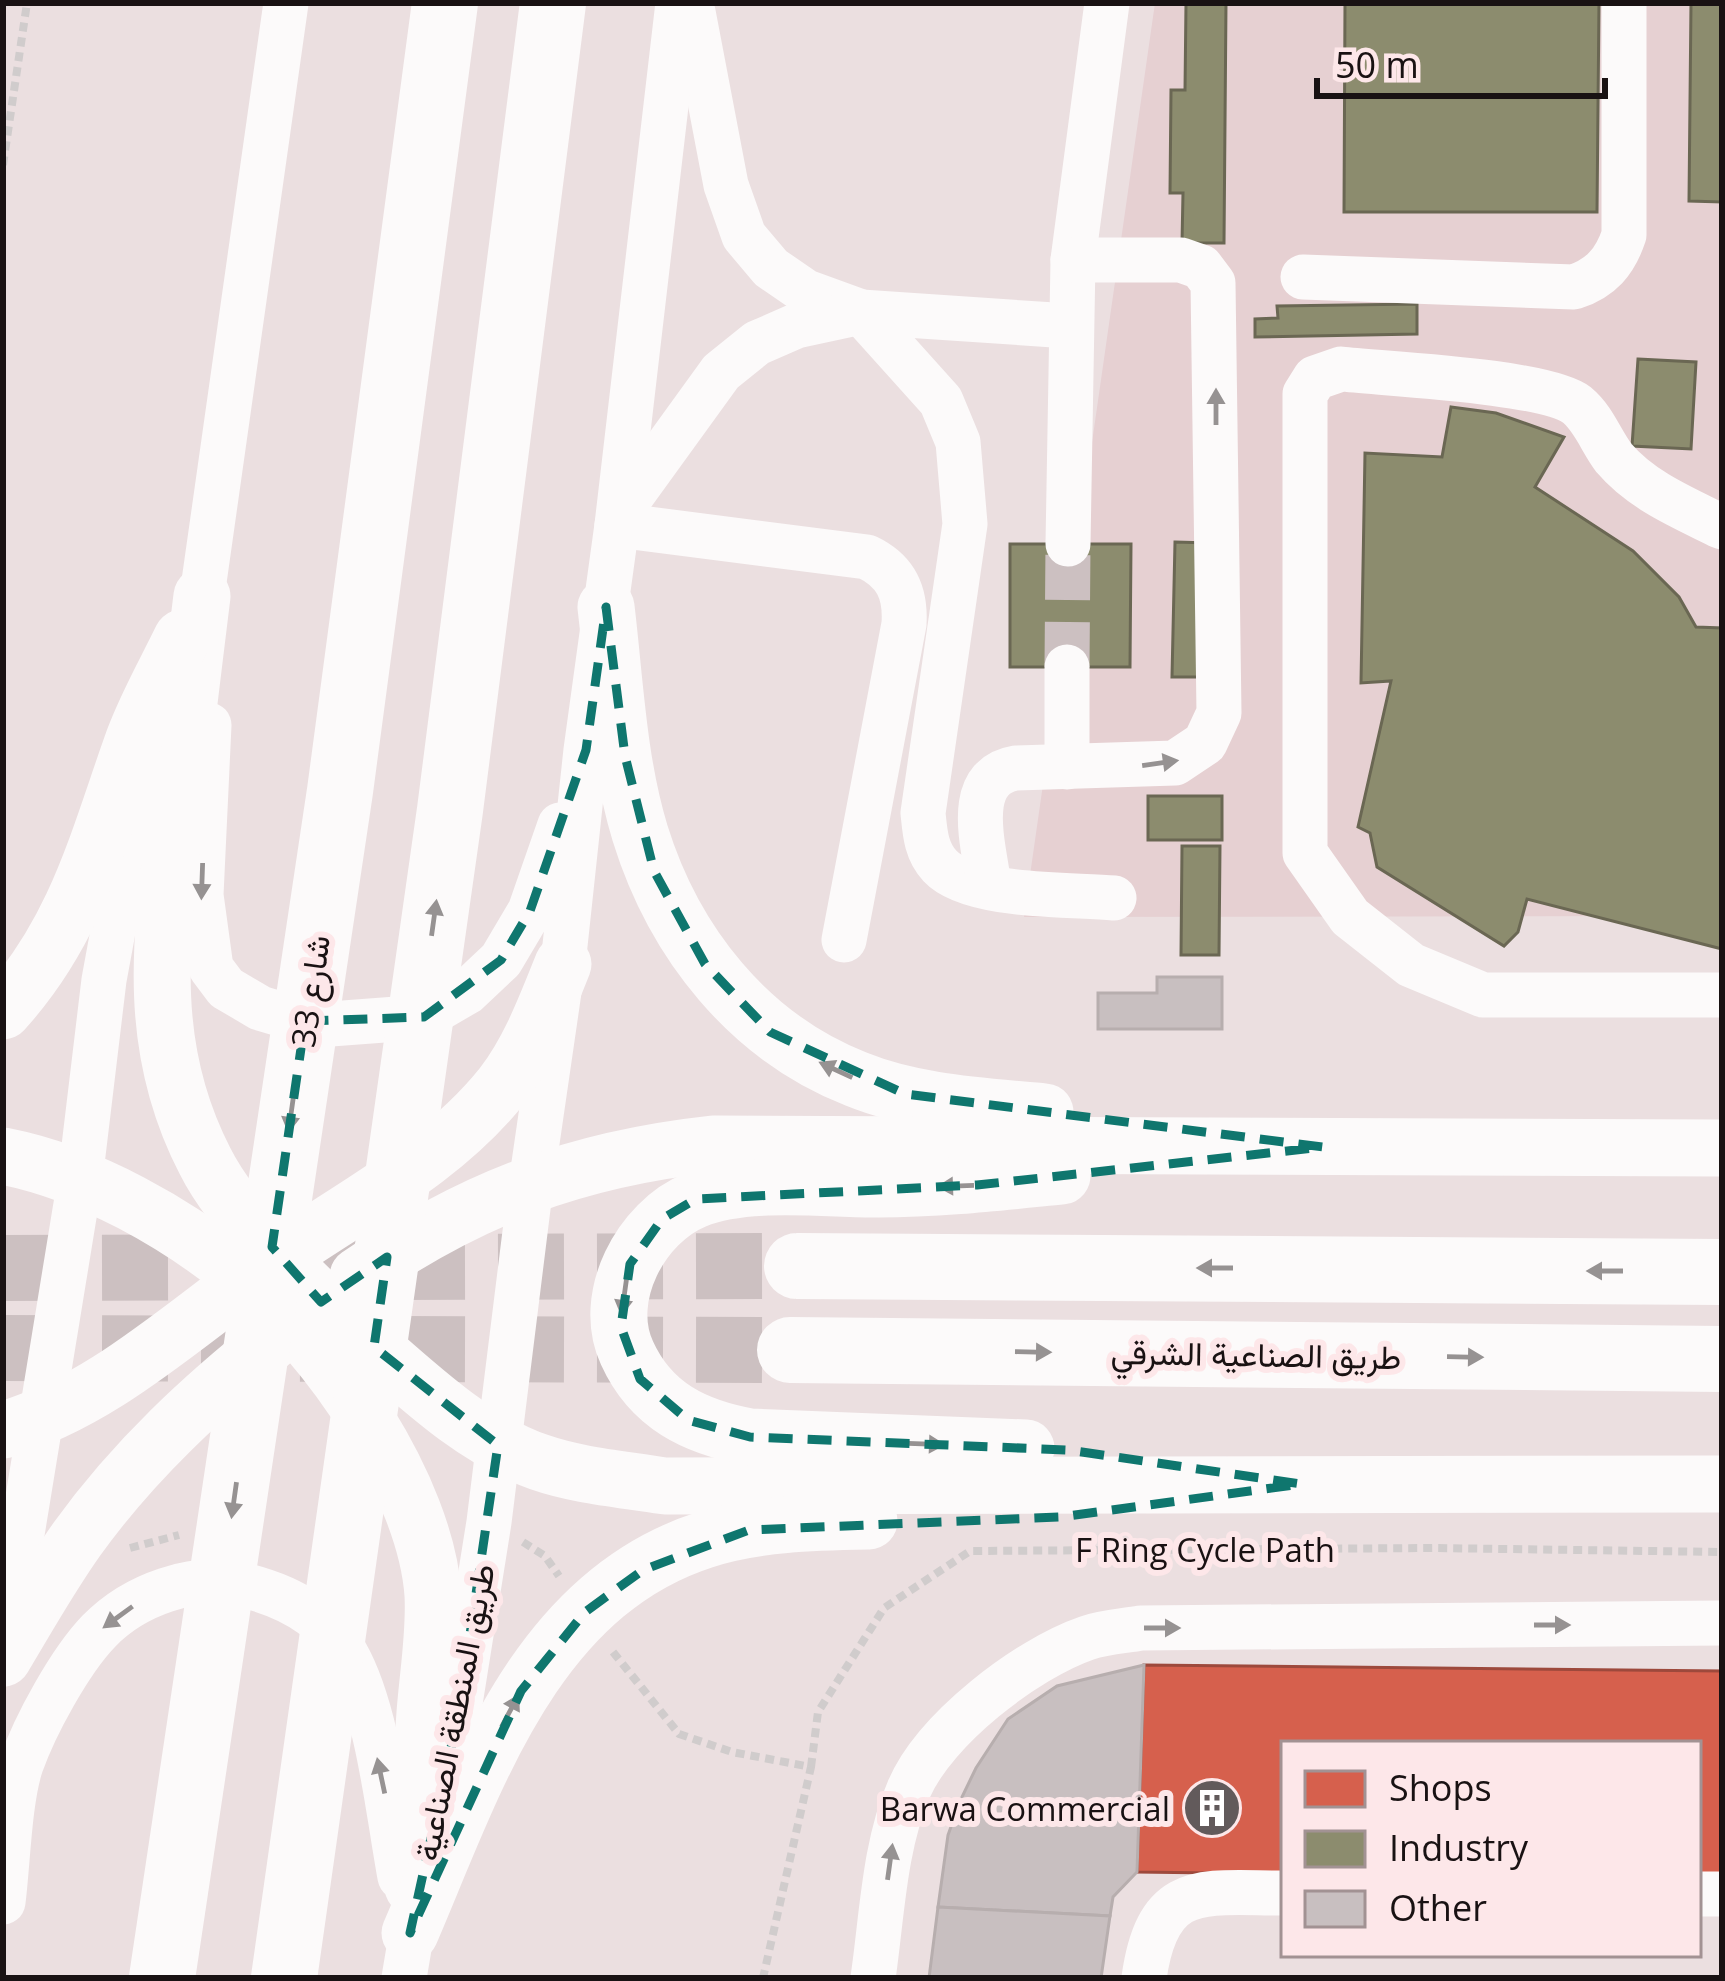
<svg xmlns="http://www.w3.org/2000/svg" width="1725" height="1981" viewBox="0 0 1725 1981" font-family="'Open Sans',Vazirmatn,sans-serif">
<style>
.built{fill:#e6d0d2}
.shops{fill:#d6604d;stroke:#9d493c;stroke-width:3}
.industry{fill:#8c8c6e;stroke:#6a6753;stroke-width:3}
.building{fill:#c8bfc0;stroke:#b7aeae;stroke-width:3}
.lines{fill:none;stroke-linecap:round;stroke-linejoin:round}
.minor-tunnel{stroke:#ccc0c1;stroke-width:45;stroke-dasharray:45 22;stroke-linecap:butt}
.highway-tunnel{stroke:#ccc0c1;stroke-width:66;stroke-dasharray:66 33;stroke-linecap:butt}
.path{stroke:#d0cccc;stroke-width:8;stroke-dasharray:9 6;stroke-linecap:butt}
.minor{stroke:#fcfafa;stroke-width:45}
.major{stroke:#fcfafa;stroke-width:57}
.highway{stroke:#fcfafa;stroke-width:66}
.oneway{fill:#969292}
.marked{fill:none;stroke:#0f766e;stroke-width:9;stroke-dasharray:24 15;stroke-linejoin:round}
.labels{text-anchor:middle;dominant-baseline:central;stroke-width:12;stroke-linejoin:round;paint-order:stroke}
.street-label{font-size:33px;fill:#191213;stroke:#fde7e9}
.poi-label{font-size:33px;fill:#191213;stroke:#fde7e9;text-anchor:end}
</style>
<rect width="100%" height="100%" fill="#ebdfe0"/>
<path class="built" d="M1155 3H1722V916L1024 917Z"/>
<path class="shops" d="M1144 1665 1722 1671V1878H1698V1744H1284V1874L1137 1872Z"/>
<g class="industry">
<path d="M1186 3H1226L1224 243H1182L1183 193H1170L1171 90H1185Z"/>
<path d="M1345 3H1599L1597 212H1344Z"/>
<path d="M1691 3H1722V202L1689 201Z"/>
<path d="M1417 304V334L1255 337V319L1278 318 1277 306Z"/>
<path d="M1638 359 1696 362 1691 449 1632 446Z"/>
<path d="M1451 407 1496 413 1564 437 1535 487 1633 551 1679 597 1696 627 1722 628V949L1527 899 1518 932 1504 946 1377 867 1370 833 1358 827 1391 681 1361 683 1365 453 1442 457Z"/>
<path d="M1175 542 1209 543 1207 677H1172Z"/>
<path d="M1010 544H1131L1130 667H1010Z"/>
<rect x="1148" y="796" width="74" height="44"/>
<path d="M1182 846H1220L1219 955H1181Z"/>
</g>
<g class="building">
<path d="M1157 977H1222V1029H1098V993H1157Z"/>
<path d="M1144 1665 1137 1872 1113 1897 1110 1916 938 1907 948 1835 961 1799 976 1768 1008 1719 1057 1686Z"/>
<path d="M938 1907 1110 1916 1101 1978H929Z"/>
</g>
<g class="lines">
<path class="minor-tunnel" d="M1067 667 1068 544"/>
<g class="highway-tunnel">
<path d="M3 1268 797 1266"/>
<path d="M3 1348 790 1350"/>
</g>
<g class="path">
<path d="M3 165 27 3"/>
<path d="M523 1542 545 1556 559 1576"/>
<path d="M130 1548 179 1535"/>
<path d="M613 1652 679 1734 732 1752 811 1767 763 1978"/>
<path d="M811 1767 818 1712 884 1608 970 1551 1435 1548 1722 1552"/>
</g>
<g class="minor">
<path d="M693 12 726 185 744 236 771 268 806 292 861 312 941 401 958 442 965 524 923 813C925 833 926 851 940 866 970 898 1070 894 1114 898"/>
<path d="M1303 277 1574 287C1601 278 1615 262 1624 235V3"/>
<path d="M619 513 721 372 757 343 796 326 861 312 1069 326"/>
<path d="M617 525 867 557C896 571 906 592 904 624L844 940"/>
<path d="M1722 527C1684 508 1642 491 1614 458 1601 441 1594 419 1577 405 1546 381 1388 374 1341 369L1315 378 1305 394V853L1350 917 1411 965 1483 995H1722"/>
<path d="M1068 544 1073 260 1107 3"/>
<path d="M193 625 202 596 286 3"/>
<path d="M209 725 201 895 211 968 226 988 260 1008 317 1025 424 1017 467 992 501 960 530 911 560 825"/>
<path d="M1067 767V667"/>
<path d="M989 887C985 848 961 777 1016 768L1175 763 1205 743 1219 713 1213 283 1201 267 1181 260H1073"/>
<path d="M4 1644 80 1180 104 980 128 850 157 752"/>
<path d="M438 1807 458 1716 489 1522 531 1184 563 964 586 750 617 525 678 3"/>
<path d="M1698 1894H1722"/>
<path d="M3 1902C8 1863 9 1801 21 1765 35 1725 70 1661 99 1631 134 1595 194 1573 243 1585 284 1595 325 1614 346 1654 378 1710 388 1812 400 1877"/>
<path d="M404 1978 417 1901"/>
<path d="M873 1978C882 1917 884 1846 909 1789 935 1729 1026 1659 1087 1638 1104 1632 1124 1631 1141 1628L1722 1623"/>
<path d="M1144 1978C1158 1880 1202 1893 1284 1893"/>
</g>
<g class="major">
<path d="M202 596C193 669 184 741 176 814 161 938 145 1045 205 1161 235 1221 311 1292 362 1337 415 1383 472 1439 539 1462 579 1476 623 1479 665 1486L1722 1484"/>
<path d="M606 607C615 682 618 761 640 833 674 943 749 1037 856 1079 915 1103 982 1106 1045 1112"/>
<path d="M3 1011C77 930 98 839 134 739 147 704 166 671 182 638"/>
<path d="M3 1156C90 1173 177 1223 246 1279 328 1345 426 1488 433 1595 435 1635 428 1673 425 1713 421 1771 417 1829 413 1887"/>
<path d="M358 1276C472 1198 576 1159 713 1144L1722 1148"/>
<path d="M3 1430C106 1401 191 1317 279 1257 357 1203 442 1161 502 1086 530 1050 546 1006 563 964"/>
<path d="M1026 1448 750 1437C695 1427 651 1406 627 1353 601 1297 641 1222 695 1200 745 1179 824 1189 878 1189 940 1189 1001 1182 1062 1176"/>
<path d="M3 1658C27 1618 50 1577 77 1539 134 1460 203 1396 279 1336"/>
<path d="M410 1933C474 1784 533 1595 704 1540 756 1523 815 1522 869 1521"/>
</g>
<g class="highway">
<path d="M797 1266 1722 1272"/>
<path d="M790 1350 1722 1359"/>
<path d="M162 1978 340 791 445 3"/>
<path d="M284 1978 450 810 553 3"/>
</g>
</g>
<defs><path id="oneway-solid" d="M-6-.8H1V-3.2L6.5 0L1 3.2V.8H-6Z" transform="scale(3)"/></defs>
<g class="oneway">
<use href="#oneway-solid" transform="translate(1216 407) rotate(-90)"/>
<use href="#oneway-solid" transform="translate(1160 763) rotate(-8)"/>
<use href="#oneway-solid" transform="translate(202 881) rotate(92)"/>
<use href="#oneway-solid" transform="translate(434 918) rotate(-82)"/>
<use href="#oneway-solid" transform="translate(836 1070) rotate(-155)"/>
<use href="#oneway-solid" transform="translate(291 1114) rotate(98)"/>
<use href="#oneway-solid" transform="translate(956 1186) rotate(178)"/>
<use href="#oneway-solid" transform="translate(1215 1268) rotate(-180)"/>
<use href="#oneway-solid" transform="translate(1605 1271) rotate(-180)"/>
<use href="#oneway-solid" transform="translate(624 1297) rotate(98)"/>
<use href="#oneway-solid" transform="translate(1033 1352) rotate(1)"/>
<use href="#oneway-solid" transform="translate(1465 1357) rotate(1)"/>
<use href="#oneway-solid" transform="translate(926 1444) rotate(2)"/>
<use href="#oneway-solid" transform="translate(234 1500) rotate(98)"/>
<use href="#oneway-solid" transform="translate(118 1617) rotate(144)"/>
<use href="#oneway-solid" transform="translate(1552 1625)"/>
<use href="#oneway-solid" transform="translate(1162 1628)"/>
<use href="#oneway-solid" transform="translate(510 1711) rotate(-62)"/>
<use href="#oneway-solid" transform="translate(381 1776) rotate(-102)"/>
<use href="#oneway-solid" transform="translate(890 1862) rotate(-82)"/>
</g>
<path class="marked" d="M606 607 625 756 654 871 705 964 770 1032 905 1094 1323 1147 977 1185 696 1199 662 1219 630 1264 621 1327 640 1379 688 1420 750 1437 1068 1450 1301 1484 1061 1517 749 1530 643 1570 585 1612 521 1691 410 1933 458 1716 498 1445 374 1347 387 1257 321 1302 272 1247 305 1021 424 1017 501 960 530 911 586 750Z"/>
<defs>
<symbol id="building-disc" viewBox="-11 -11 22 22"><circle r="9.5" fill="#625a5b" stroke="#fde7e9"/><path d="M-4-6H4V6H1V3H-1V6H-4ZM-2.5-4.3h1.7v1.8h-1.7ZM.8-4.3h1.7v1.8H.8ZM-2.5-1h1.7V.8h-1.7ZM.8-1h1.7V.8H.8Z" fill="#fff"/></symbol>
</defs>
<g fill-rule="evenodd">
<use href="#building-disc" x="1179" y="1775" width="66" height="66"/>
</g>
<g class="labels">
<g class="street-label">
<text transform="translate(310 991) rotate(-82)">شارع 33</text>
<text transform="translate(1256 1354) rotate(1)">طريق الصناعية الشرقي</text>
<text x="1205" y="1549">F Ring Cycle Path</text>
<text transform="translate(454 1712) rotate(-79)">طريق المنطقة الصناعية</text>
</g>
<g class="poi-label">
<text x="1170" y="1808">Barwa Commercial</text>
</g>
</g>
<rect width="1725" height="1981" fill="none" stroke="#191213" stroke-width="12"/>
<rect x="1281" y="1741" width="420" height="216" fill="#fde7e9" stroke="#a29293" stroke-width="3"/>
<rect x="1305" y="1771" width="60" height="36" fill="#d6604d" stroke="#a29293" stroke-width="3"/>
<text x="1389" y="1801" font-size="36" fill="#191213">Shops</text>
<rect x="1305" y="1831" width="60" height="36" fill="#8c8c6e" stroke="#a29293" stroke-width="3"/>
<text x="1389" y="1861" font-size="36" fill="#191213">Industry</text>
<rect x="1305" y="1891" width="60" height="36" fill="#c8bfc0" stroke="#a29293" stroke-width="3"/>
<text x="1389" y="1921" font-size="36" fill="#191213">Other</text>
<path d="M1317 78v18h288v-18" fill="none" stroke="#191213" stroke-width="6"/>
<text x="1335" y="78" font-size="36" fill="#191213" stroke="#fde7e9" stroke-width="9" paint-order="stroke">50 m</text>
</svg>
